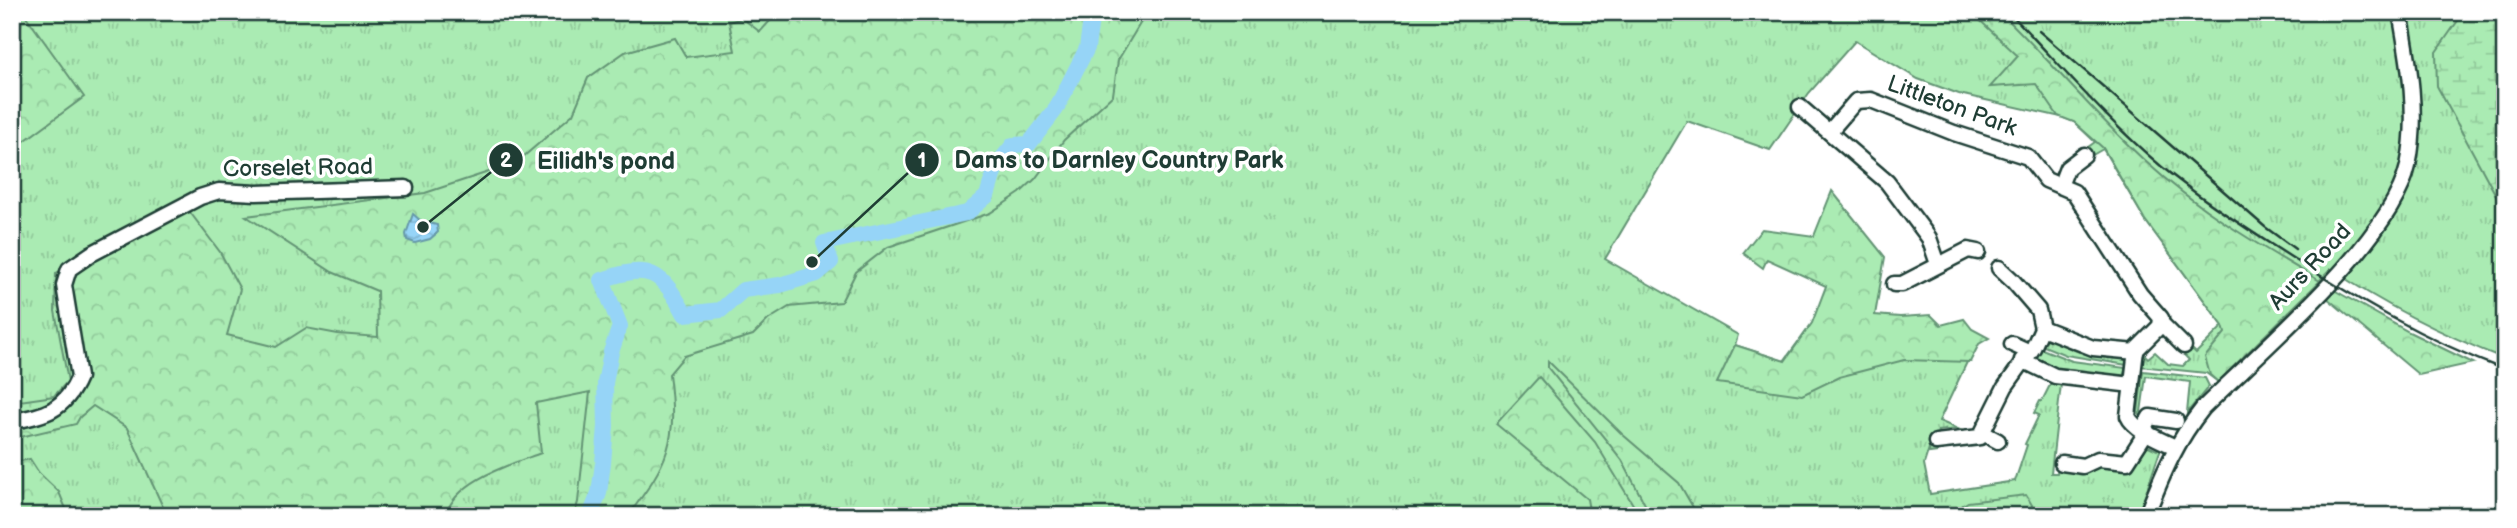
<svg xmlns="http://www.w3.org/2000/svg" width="2517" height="528" viewBox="0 0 2517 528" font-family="'Balsamiq Sans',sans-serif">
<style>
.grass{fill:url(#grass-tufts);stroke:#649474;stroke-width:2}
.forest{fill:url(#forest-crowns);stroke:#649474;stroke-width:2}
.wetland{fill:url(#wetland-marsh);stroke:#649474;stroke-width:2}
.water{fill:url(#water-waves);stroke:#6698a9;stroke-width:2}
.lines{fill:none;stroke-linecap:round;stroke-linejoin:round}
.river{stroke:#96d4f7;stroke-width:16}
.minor-casing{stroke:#1f3d34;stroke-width:19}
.minor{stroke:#fff;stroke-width:14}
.rail{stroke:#1f3d34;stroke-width:2.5}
.labels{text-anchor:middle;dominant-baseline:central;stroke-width:7;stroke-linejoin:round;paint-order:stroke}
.street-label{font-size:23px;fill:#1f3d34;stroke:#fff}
.leader{fill:none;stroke:#1f3d34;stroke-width:2.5}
.callout-dot{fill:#1f3d34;stroke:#fff;stroke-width:2.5}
.mark-label{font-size:21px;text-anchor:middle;font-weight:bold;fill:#fff}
.callout-label{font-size:24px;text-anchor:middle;font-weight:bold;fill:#1f3d34;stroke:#fff;stroke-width:7;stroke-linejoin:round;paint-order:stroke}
</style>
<defs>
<pattern id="grass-tufts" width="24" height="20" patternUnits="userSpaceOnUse" patternTransform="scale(1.75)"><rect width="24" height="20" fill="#aaebb3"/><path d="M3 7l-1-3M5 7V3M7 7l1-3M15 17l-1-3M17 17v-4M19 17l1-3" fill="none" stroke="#92ca9b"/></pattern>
<pattern id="forest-crowns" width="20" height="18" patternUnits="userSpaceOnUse" patternTransform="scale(1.75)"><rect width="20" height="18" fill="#aaebb3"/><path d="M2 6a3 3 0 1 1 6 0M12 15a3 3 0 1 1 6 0" fill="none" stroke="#92ca9b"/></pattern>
<pattern id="wetland-marsh" width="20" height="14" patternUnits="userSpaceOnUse" patternTransform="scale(1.75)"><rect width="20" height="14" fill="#aaebb3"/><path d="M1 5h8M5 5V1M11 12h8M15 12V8" fill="none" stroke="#92ca9b"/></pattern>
<pattern id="water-waves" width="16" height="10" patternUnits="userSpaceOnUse" patternTransform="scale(1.75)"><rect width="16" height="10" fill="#96d4f7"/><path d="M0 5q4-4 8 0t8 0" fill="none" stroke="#81b7d4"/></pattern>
</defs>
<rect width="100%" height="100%" fill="#fff"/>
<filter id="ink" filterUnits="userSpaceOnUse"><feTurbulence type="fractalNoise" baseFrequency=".0143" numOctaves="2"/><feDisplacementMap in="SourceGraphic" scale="14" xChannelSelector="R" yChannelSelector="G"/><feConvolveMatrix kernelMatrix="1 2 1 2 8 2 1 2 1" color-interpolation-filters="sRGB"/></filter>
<g filter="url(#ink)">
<g class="grass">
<path d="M12 12H2505V359C2444 335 2385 306 2331 269L2218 382 2206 373 2139 366 2143 353 2148 358 2155 352 2168 364 2183 366 2189 360 2163 333 2189 346 2196 353 2223 326 2145 220 2103 149 2089 157 2084 150 2095 142 2074 122 2061 117 1959 94 1918 79 1855 41 1809 93 1770 150 1687 121 1605 259 1738 335 1735 345 1784 361 1798 342 1959 341 1970 362H1967L1939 421 1967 433 1958 435 1957 429 1938 431 1937 452 1929 453 1930 445 1924 464 1930 494 2015 481 2027 445 2025 444 2039 415 2034 413 2040 401H2042L2051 383 2061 384 2051 473H2057L2058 467 2107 464 2144 444 2157 450 2159 446 2161 448 2138 516H12Z"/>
<path d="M2051 336 2054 337 2057 343 2079 352 2084 349 2119 356 2126 361 2127 365 2066 355 2039 344 2041 340Z"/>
<path d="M2037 347 2072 361 2126 368 2123 377 2109 376 2107 374 2092 372 2088 374 2084 371 2061 368 2055 372 2031 361Z"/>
<path d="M2143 371 2205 378 2209 386 2187 413 2190 382 2146 376 2141 412 2145 414 2144 419 2138 412Z"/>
</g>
<g class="forest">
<path d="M12 12H23L84 97 12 150Z"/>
<path d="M778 12H1147L1118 60 1113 95 1064 140 1035 179 1020 193 990 213 888 247 856 272 841 302 789 307 768 320 753 335 684 356 669 374C678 443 669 461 628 516H574L578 502 590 392 536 403 541 453C509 465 456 480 445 516H167L127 428 93 406 80 417 76 424 12 439V402L54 396 68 381 55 311 56 273 186 207 220 252 240 289 227 335 276 347 306 328 338 334 378 337 377 291 332 272 246 216 425 193 516 163 573 114 588 78 625 52 675 38 686 57 735 51 729 22 742 18 760 32Z"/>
<path d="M1971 12H2000C2050 60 2094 114 2145 161 2197 209 2258 245 2320 281L2218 382 2210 375 2205 357 2225 333 2223 326 2145 220 2103 148 2074 122 2058 116 2036 84 1990 87 2018 56Z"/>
<path d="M1832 191 1885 257 1875 315 1900 317 1931 315 1941 325 1964 319 1972 329 1989 338 1979 344 1970 362 1904 360 1839 377 1802 395 1717 383 1735 345 1785 361 1812 323 1826 286 1767 259 1763 268 1743 253 1762 229 1814 236Z"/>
<path d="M2334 290 2409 332 2473 363 2419 375 2327 298Z"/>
<path d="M1548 361 1622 434 1679 483 1698 516H1651L1622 460 1548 368Z"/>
<path d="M1539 377 1595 442 1640 516H1604L1598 511 1595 516H1590L1587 499 1496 424Z"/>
<path d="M30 459 39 473 59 492 69 516H12V463Z"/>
<path d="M2026 495 2032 505 2028 516C2008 516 1978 521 1963 505L1968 502Z"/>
</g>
<path class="wetland" d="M2464 12H2505V212L2437 86 2436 52Z"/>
<path class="water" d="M413 214 421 221 437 225 438 232 430 239 415 243 407 240 406 234Z"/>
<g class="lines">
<path class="river" d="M590 516 599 493 603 463 606 426 605 383 611 352 620 326 602 280C650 263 661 271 685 314L721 310 743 290 780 285 817 274 831 262 824 243 967 213 987 196 996 166 1013 145 1029 144 1056 109 1087 48 1092 12"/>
<defs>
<g id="minor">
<path d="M1800 107 1887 182 1929 238 1938 264"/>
<path d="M1830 131 1856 101 1871 100 1954 133 2028 157 2046 180 2074 192 2140 294 2161 318 2160 326 2136 350 2128 416C2134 430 2161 440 2175 447"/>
<path d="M2060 186 2067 168 2084 155"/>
<path d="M1894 284H1902L1968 250 1978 252"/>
<path d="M2161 323 2184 346"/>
<path d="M2042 328 2093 348 2136 352"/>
<path d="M2012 344 2030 352"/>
<path d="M2022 360 2055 376 2132 385"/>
<path d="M12 421C45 416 65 410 79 377L64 285 69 269 91 254 200 197 219 191 256 193 406 188"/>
<path d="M2143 429 2150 417 2176 421"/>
<path d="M1983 433 1998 441"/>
<path d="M1936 442 1980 437 2005 387 2033 348 2042 328 2038 310 2013 281 1999 268"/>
<path d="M2062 463 2083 466 2098 459 2127 462 2147 431"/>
<path d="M2146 516C2163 474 2175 443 2203 408 2260 351 2391 242 2408 166 2419 115 2409 62 2400 12"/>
</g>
</defs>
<use href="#minor" class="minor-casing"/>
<use href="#minor" class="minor"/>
<g class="rail">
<path d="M2009 12C2059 64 2107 121 2162 167 2200 198 2239 224 2280 250 2351 296 2425 340 2505 370"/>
<path d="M2039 31 2265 227 2295 249"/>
</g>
</g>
</g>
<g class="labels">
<g class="street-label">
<text transform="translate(1952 106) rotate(20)">Littleton Park</text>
<text transform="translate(298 168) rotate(-1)">Corselet Road</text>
<text transform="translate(2310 267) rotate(-47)">Aurs Road</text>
</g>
</g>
<path class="leader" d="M812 262L922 160M423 227L506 160"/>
<g class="callout-dot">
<circle cx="812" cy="262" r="7"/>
<circle cx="423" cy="227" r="7"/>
<circle cx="922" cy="160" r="18"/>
<circle cx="506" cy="160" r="18"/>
</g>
<g class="mark-label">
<text x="922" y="167">1</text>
<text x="506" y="167">2</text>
</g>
<g class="callout-label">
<text x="1119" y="168">Dams to Darnley Country Park</text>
<text x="606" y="169">Eilidh's pond</text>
</g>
<rect width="2517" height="528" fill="none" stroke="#fff" stroke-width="42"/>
<rect x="21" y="21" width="2475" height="486" fill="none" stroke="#1f3d34" stroke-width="2.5" filter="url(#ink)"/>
</svg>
